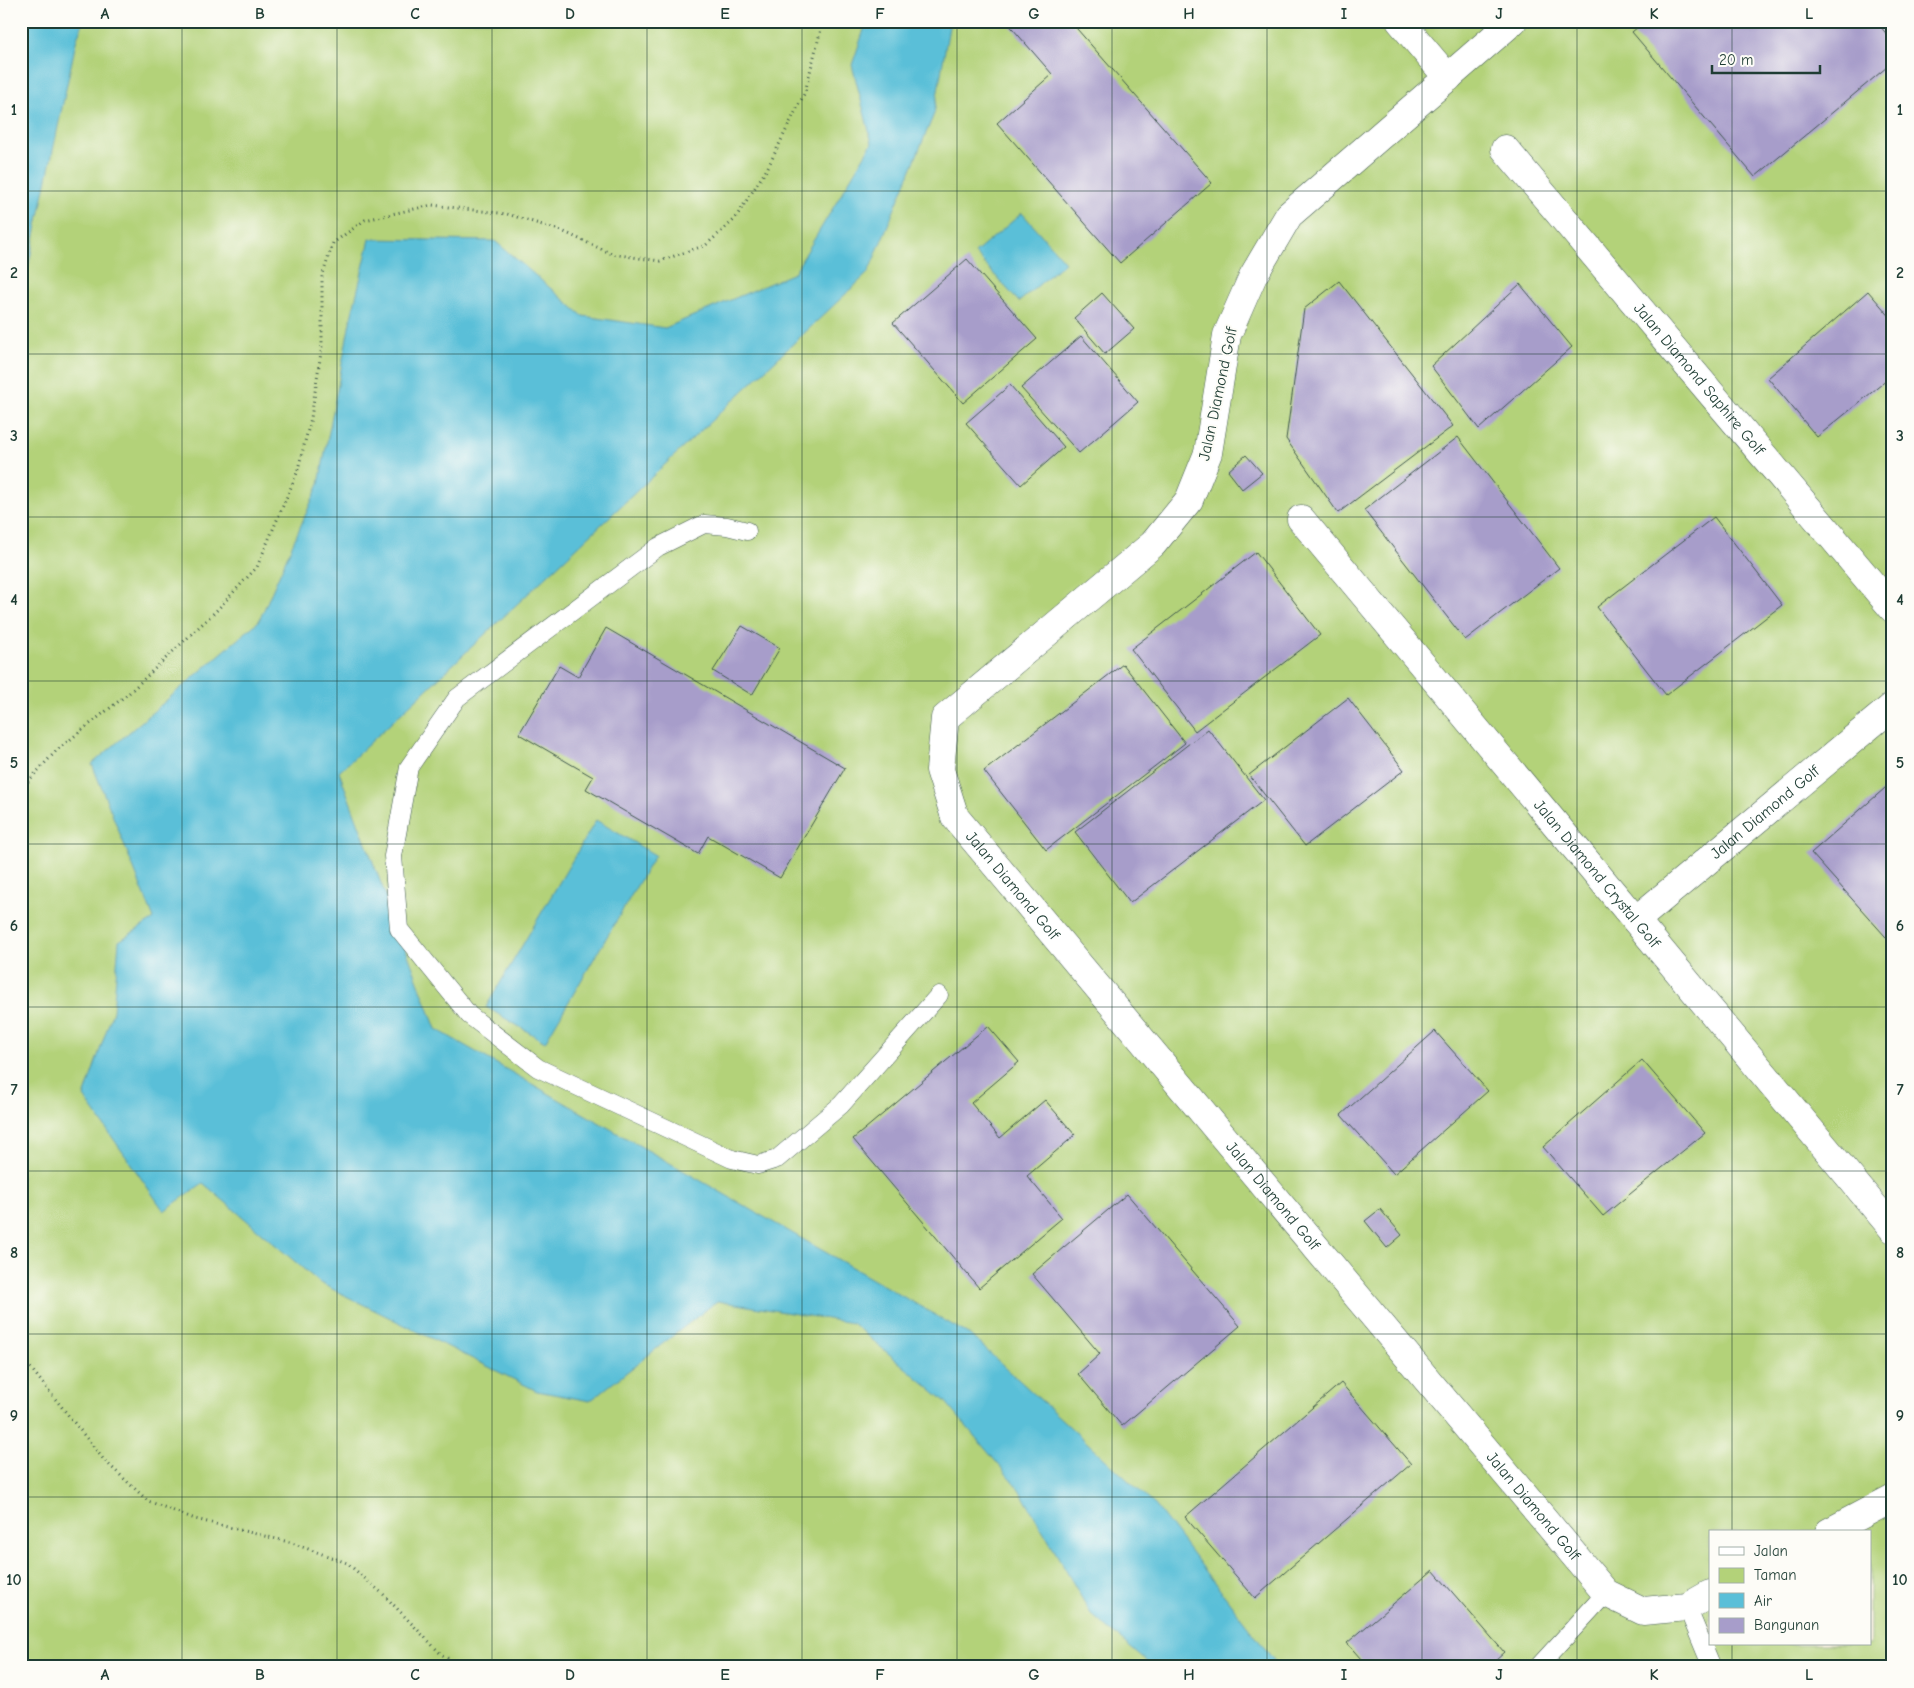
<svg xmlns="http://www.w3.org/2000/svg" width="1914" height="1688" viewBox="0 0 1914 1688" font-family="'Comic Neue',sans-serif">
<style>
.green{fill:#b3d279;stroke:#698856;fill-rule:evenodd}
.water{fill:#5abfd8;stroke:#3c7e86}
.building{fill:#a79dca}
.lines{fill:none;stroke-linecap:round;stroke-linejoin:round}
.lane-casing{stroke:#3f574d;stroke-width:19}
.street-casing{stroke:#3f574d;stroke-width:29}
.path{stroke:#3f574d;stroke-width:3;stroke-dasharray:1 4;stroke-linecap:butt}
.lane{stroke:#fff;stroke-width:18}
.street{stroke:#fff;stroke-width:28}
.grid{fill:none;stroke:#1f3d34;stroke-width:1;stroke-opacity:0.55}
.labels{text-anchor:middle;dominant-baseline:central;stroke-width:4;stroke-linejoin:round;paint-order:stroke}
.street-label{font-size:16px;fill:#1f3d34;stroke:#fdfcf7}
.neatline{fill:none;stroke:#1f3d34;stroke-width:2}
.grid-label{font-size:16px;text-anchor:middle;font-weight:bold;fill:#1f3d34}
</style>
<rect width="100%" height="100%" fill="#fdfcf7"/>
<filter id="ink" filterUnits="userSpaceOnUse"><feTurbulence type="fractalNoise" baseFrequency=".02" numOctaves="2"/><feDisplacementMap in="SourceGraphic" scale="10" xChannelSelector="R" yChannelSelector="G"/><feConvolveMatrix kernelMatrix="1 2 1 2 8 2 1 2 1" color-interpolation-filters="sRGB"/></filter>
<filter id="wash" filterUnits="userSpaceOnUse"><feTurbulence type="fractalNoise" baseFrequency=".0096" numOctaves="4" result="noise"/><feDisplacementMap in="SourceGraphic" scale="20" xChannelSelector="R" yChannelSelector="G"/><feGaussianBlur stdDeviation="1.12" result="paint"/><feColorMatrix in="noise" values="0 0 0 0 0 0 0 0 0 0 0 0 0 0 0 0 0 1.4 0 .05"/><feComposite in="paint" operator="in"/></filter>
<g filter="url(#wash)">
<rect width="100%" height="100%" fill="#f7ebd9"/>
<path class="green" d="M21 21H1893V1667H21ZM1710 1532H1870V1644H1710Z"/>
<g class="water">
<path d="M21 21H83L76 42 21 301Z"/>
<path d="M867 21H950L934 114 868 273 339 772 436 1029 970 1335 1156 1506 1279 1667H1153L1091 1614 1019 1489 945 1401 852 1323 717 1301 590 1401 537 1391 320 1283 203 1183 164 1211 84 1097 113 1011 119 941 154 919 92 764 259 621 319 484 350 322 370 239 495 241 583 316 665 328 794 273 872 143 852 65Z"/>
<path d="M1022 213 1065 262 1019 302 975 253Z"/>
<path d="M596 820 655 855 545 1042 486 1007Z"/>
</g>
<g id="blocks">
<g class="building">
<path d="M1006 21H1070L1212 183 1120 263 997 123 1052 74Z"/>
<path d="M1645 21H1876L1893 42V62L1755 177 1632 32Z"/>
<path d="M967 259 1037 339 963 403 893 323Z"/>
<path d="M1339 281 1453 426 1338 513 1286 439 1304 309Z"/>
<path d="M1520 284 1572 347 1479 429 1431 366Z"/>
<path d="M1868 291 1893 320V375L1817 437 1768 378Z"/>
<path d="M1102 293 1134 329 1105 354 1074 318Z"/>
<path d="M1081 336 1138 402 1079 453 1021 388Z"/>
<path d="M1010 385 1064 447 1021 485 966 423Z"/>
<path d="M1458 437 1559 568 1465 640 1364 510Z"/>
<path d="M1246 455 1262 473 1242 489 1228 471Z"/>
<path d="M1714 517 1782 605 1666 695 1597 607Z"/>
<path d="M1256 552 1320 635 1195 731 1131 649Z"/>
<path d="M742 626 780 648 752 695 713 671Z"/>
<path d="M606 628 845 768 780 878 708 836 698 854 586 789 593 777 519 734 559 666 578 677Z"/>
<path d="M1123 664 1185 743 1046 850 984 771Z"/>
<path d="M1348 698 1404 770 1305 846 1249 775Z"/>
<path d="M1208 729 1264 800 1130 903 1075 832Z"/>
<path d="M1893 781V945L1811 853Z"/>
<path d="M988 1026 1019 1062 971 1103 1000 1138 1045 1100 1075 1135 1027 1176 1062 1218 979 1288 853 1139Z"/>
<path d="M1435 1031 1488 1091 1394 1174 1341 1115Z"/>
<path d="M1642 1060 1705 1133 1603 1216 1543 1147Z"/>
<path d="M1127 1194 1240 1326 1122 1426 1078 1374 1100 1354 1032 1274Z"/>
<path d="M1380 1209 1402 1235 1387 1248 1365 1221Z"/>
<path d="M1341 1383 1411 1464 1255 1598 1185 1517Z"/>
<path d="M1433 1570 1504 1652 1487 1667H1368L1347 1643Z"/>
</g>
</g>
</g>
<g filter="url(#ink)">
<use href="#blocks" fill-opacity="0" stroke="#3f574d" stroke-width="1"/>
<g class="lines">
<defs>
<g id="lane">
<path d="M747 531 727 526 704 524 658 547 457 698 409 767 393 856 399 929 469 1015 538 1068 732 1159 758 1165 777 1159 841 1105 939 995"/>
<path d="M1687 1607 1712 1667"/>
<path d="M1538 1667 1606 1593"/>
</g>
<g id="street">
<path d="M1400 21 1448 78"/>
<path id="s1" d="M1513 21 1289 215 1253 276 1227 335 1208 453 1189 500 1153 544 945 718 940 770 955 817 1606 1593 1643 1611 1687 1607 1710 1594"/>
<path id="s2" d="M1505 149 1893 609"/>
<path id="s3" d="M1301 519 1893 1229"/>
<path id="s4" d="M1636 920 1893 706"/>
<path d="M1829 1532 1893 1498"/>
</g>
</defs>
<use href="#lane" class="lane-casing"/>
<use href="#street" class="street-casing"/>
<g class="path">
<path d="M21 789 57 750 129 693 216 611 257 567 297 473 311 418 322 346V277L333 243 365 220 432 205 507 214 562 231 612 254 660 261 706 245 734 220 767 169 805 92 823 21"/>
<path d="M21 1356 104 1460 148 1501 195 1519 289 1542 347 1563 383 1594 440 1653 461 1667"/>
</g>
<use href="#lane" class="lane"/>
<use href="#street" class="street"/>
</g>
</g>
<path class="grid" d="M182 21V1667M337 21V1667M492 21V1667M647 21V1667M802 21V1667M957 21V1667M1112 21V1667M1267 21V1667M1422 21V1667M1577 21V1667M1732 21V1532M21 191H1893M21 354H1893M21 517H1893M21 681H1893M21 844H1893M21 1007H1893M21 1171H1893M21 1334H1893M21 1497H1893M1732 1644V1667"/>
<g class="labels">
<g class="street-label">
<text stroke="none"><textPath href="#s2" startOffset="301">Jalan Diamond Saphire Golf</textPath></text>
<text transform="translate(1218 394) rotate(-78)">Jalan Diamond Golf</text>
<text stroke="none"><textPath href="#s4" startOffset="168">Jalan Diamond Golf</textPath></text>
<text stroke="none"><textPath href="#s3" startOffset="462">Jalan Diamond Crystal Golf</textPath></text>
<text stroke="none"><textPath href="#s1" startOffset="1121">Jalan Diamond Golf</textPath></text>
<text stroke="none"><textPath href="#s1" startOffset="1526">Jalan Diamond Golf</textPath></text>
<text stroke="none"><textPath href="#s1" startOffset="1931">Jalan Diamond Golf</textPath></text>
</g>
</g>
<rect width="1914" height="1688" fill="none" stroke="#fdfcf7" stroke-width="55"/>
<rect x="1709" y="1530" width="162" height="115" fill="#fdfcf7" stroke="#a4b0a9"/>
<rect x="1719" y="1547" width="25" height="8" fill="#ffffff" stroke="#a4b0a9"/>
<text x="1754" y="1556" font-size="15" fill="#1f3d34">Jalan</text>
<rect x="1719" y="1568" width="25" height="15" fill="#b3d279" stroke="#a4b0a9"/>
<text x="1754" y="1580" font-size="15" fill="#1f3d34">Taman</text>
<rect x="1719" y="1593" width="25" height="15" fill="#5abfd8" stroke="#a4b0a9"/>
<text x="1754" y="1606" font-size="15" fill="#1f3d34">Air</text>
<rect x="1719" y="1618" width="25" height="15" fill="#a79dca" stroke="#a4b0a9"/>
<text x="1754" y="1630" font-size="15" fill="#1f3d34">Bangunan</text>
<path d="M1712 65v8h108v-8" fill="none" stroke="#1f3d34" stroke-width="2.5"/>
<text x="1719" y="65" font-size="15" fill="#1f3d34" stroke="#fdfcf7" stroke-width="4" paint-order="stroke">20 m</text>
<rect x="28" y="28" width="1858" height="1632" class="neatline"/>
<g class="grid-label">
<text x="105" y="19">A</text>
<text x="260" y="19">B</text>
<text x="415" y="19">C</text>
<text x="570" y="19">D</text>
<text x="725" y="19">E</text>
<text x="880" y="19">F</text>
<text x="1034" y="19">G</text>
<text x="1189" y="19">H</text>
<text x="1344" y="19">I</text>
<text x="1499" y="19">J</text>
<text x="1654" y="19">K</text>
<text x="1809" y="19">L</text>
<text x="14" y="115">1</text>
<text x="1900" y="115">1</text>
<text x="14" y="278">2</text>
<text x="1900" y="278">2</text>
<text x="14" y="441">3</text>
<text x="1900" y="441">3</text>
<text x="14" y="605">4</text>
<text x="1900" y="605">4</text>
<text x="14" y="768">5</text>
<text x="1900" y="768">5</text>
<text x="14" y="931">6</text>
<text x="1900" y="931">6</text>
<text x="14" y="1095">7</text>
<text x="1900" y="1095">7</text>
<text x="14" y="1258">8</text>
<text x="1900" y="1258">8</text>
<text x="14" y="1421">9</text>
<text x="1900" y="1421">9</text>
<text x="14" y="1585">10</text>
<text x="1900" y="1585">10</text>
<text x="105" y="1680">A</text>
<text x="260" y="1680">B</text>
<text x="415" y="1680">C</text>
<text x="570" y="1680">D</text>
<text x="725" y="1680">E</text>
<text x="880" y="1680">F</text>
<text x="1034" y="1680">G</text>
<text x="1189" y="1680">H</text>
<text x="1344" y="1680">I</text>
<text x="1499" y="1680">J</text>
<text x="1654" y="1680">K</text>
<text x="1809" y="1680">L</text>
</g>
</svg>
